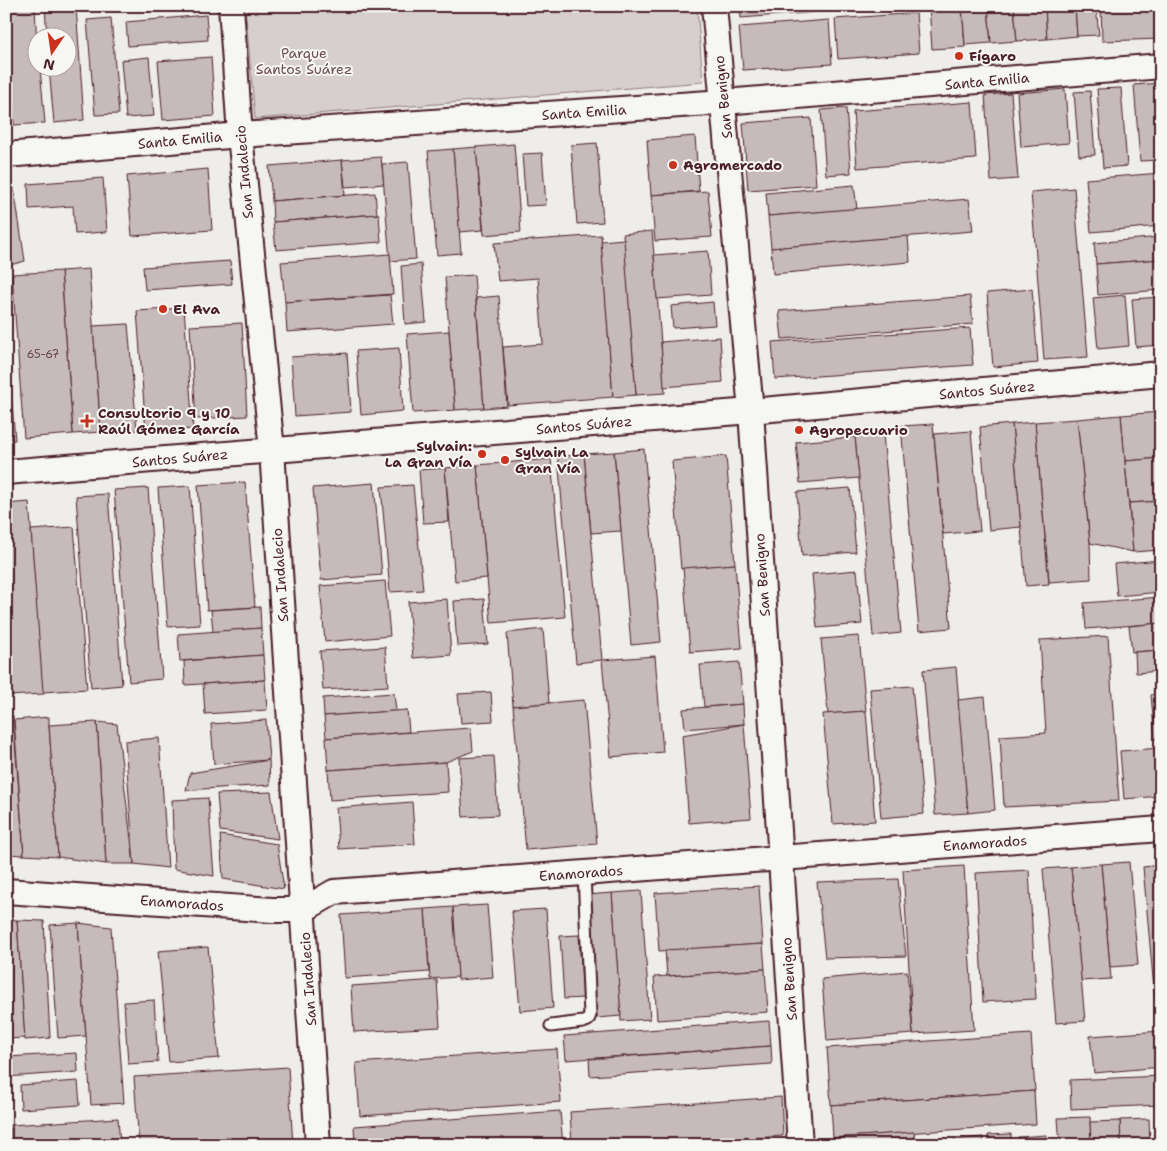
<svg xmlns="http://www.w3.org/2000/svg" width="1167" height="1151" viewBox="0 0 1167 1151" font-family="'Shantell Sans',sans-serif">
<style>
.green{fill:#d7cfce;stroke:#90777c}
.building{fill:#c6babb;stroke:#4a1f2b}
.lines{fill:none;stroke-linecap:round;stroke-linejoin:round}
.lane-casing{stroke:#4a1f2b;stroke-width:15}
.street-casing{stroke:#4a1f2b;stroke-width:28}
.lane{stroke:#f6f6f2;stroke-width:11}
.street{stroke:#f6f6f2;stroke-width:24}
.poi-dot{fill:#c8321e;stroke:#f6f6f2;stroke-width:2}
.labels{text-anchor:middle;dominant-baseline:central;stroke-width:4;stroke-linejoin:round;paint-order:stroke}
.number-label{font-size:11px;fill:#69464f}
.park-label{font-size:14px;fill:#6d4b54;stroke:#f6f6f2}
.poi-label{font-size:14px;font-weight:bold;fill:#4a1f2b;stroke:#f6f6f2;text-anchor:start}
.street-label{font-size:14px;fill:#4a1f2b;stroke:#f6f6f2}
</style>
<rect width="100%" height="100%" fill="#efedea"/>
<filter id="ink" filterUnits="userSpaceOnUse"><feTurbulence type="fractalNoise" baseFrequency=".02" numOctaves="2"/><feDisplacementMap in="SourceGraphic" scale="10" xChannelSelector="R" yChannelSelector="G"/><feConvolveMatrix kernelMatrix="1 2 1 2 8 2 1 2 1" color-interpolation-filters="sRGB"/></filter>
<g filter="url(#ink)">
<path class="green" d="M245 6H697L703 82 255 119Z"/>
<g class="building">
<path d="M6 6H35L38 68H40L45 123 14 125Z"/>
<path d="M45 6H76L84 120 54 123 49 68H68V38H47Z"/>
<path d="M276 6H317L276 9Z"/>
<path d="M740 6H896L741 18Z"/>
<path d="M929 6H962L965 47 932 49Z"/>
<path d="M962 6H988L991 43 965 45Z"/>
<path d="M988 6H1014L1017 41 991 43Z"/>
<path d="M1014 6H1045L1047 39 1017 41Z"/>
<path d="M1045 6H1075L1077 36 1047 39Z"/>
<path d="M1075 6H1096L1099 35 1077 36Z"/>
<path d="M1101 6H1161V39L1102 41Z"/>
<path d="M916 13 919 53 838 59 835 19Z"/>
<path d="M206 15 208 40 128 46 126 22Z"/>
<path d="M111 18 119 114 95 115 87 20Z"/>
<path d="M829 20 832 64 743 70 739 27Z"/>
<path d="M149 57 154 116 126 118 121 60Z"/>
<path d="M211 57 215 116 163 120 158 61Z"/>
<path d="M1161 83V160L1140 161 1134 85Z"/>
<path d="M1121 88 1127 166 1103 168 1097 89Z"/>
<path d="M1065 89 1069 143 1021 147 1017 93Z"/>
<path d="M1090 91 1095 155 1079 156 1074 92Z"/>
<path d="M1011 93 1018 179 991 181 985 95Z"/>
<path d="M972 102 976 159 857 168 853 111Z"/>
<path d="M846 108 851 173 826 175 821 110Z"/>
<path d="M811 118 816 185 748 190 743 123Z"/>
<path d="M695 136 699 191 651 195 647 140Z"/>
<path d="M597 143 603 222 577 224 571 145Z"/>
<path d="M514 144 521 232 484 235 476 147Z"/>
<path d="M476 147 483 230 459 232 453 149Z"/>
<path d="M453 149 461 253 437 255 428 151Z"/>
<path d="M542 153 546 205 526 206 522 154Z"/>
<path d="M381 157 384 184 345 187 342 160Z"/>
<path d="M342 160 345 195 272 201 269 166Z"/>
<path d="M408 162 416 259 390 261 382 164Z"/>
<path d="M208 169 212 230 132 236 127 176Z"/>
<path d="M1161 173V226L1091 232 1086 179Z"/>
<path d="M103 178 107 232 75 234 73 206 29 209 28 184Z"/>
<path d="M854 185 857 209 768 216 766 193Z"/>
<path d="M14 188 25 261 6 266V190Z"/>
<path d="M1074 188 1088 357 1044 360 1031 192Z"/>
<path d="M708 191 712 237 655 241 651 195Z"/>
<path d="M375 193 377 214 273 222 272 201Z"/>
<path d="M969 199 973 231 771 248 768 216Z"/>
<path d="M379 214 381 242 276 250 273 222Z"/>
<path d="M652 231 665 393 636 395 623 234Z"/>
<path d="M601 235 613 397 508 405 503 347 543 344 538 278 498 281 494 243Z"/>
<path d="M908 236 910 262 773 274 771 248Z"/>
<path d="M1161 237V259L1096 264 1094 243Z"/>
<path d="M624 239 636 395 613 397 601 241Z"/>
<path d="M708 251 711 295 657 299 654 255Z"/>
<path d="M390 254 393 294 285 302 281 262Z"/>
<path d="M1161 259V290L1098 295 1096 264Z"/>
<path d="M230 261 232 284 145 290 143 267Z"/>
<path d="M421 264 426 322 405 324 401 266Z"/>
<path d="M89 269 101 432 73 434 61 271Z"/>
<path d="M61 271 73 434 24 438 12 274Z"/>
<path d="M474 275 484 408 455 410 445 277Z"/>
<path d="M1032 289 1038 363 993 367 987 293Z"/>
<path d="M390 295 393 324 287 332 285 302Z"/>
<path d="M1125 295 1129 346 1098 349 1093 298Z"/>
<path d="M499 296 507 406 484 408 476 298Z"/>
<path d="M970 296 973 324 782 339 779 311Z"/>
<path d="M1161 297V345L1136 347 1132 299Z"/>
<path d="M713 302 715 325 673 328 671 306Z"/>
<path d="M184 308 193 429 146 432 137 311Z"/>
<path d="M242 323 247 416 196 419 190 326Z"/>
<path d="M128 324 137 430 101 432 93 326Z"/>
<path d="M6 325 15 440 6 441Z"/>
<path d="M970 328 973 365 775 379 772 342Z"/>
<path d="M449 331 455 410 413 413 407 334Z"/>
<path d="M720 337 723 382 664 387 661 342Z"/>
<path d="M399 348 403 411 361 415 356 351Z"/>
<path d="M347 353 351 412 295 416 291 357Z"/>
<path d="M1161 412V458L1125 461 1121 415Z"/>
<path d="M1121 415 1125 461 1133 552 1090 543 1077 419Z"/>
<path d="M1077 419 1090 543 1091 579 1049 582 1035 422Z"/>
<path d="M1035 422 1049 584 1026 586 1012 424Z"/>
<path d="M933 424 951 628 919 631 901 426Z"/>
<path d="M1012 424 1021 527 989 530 980 427Z"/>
<path d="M971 431 980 531 943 534 934 434Z"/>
<path d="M883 434 901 633 873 636 855 437Z"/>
<path d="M855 437 859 478 800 483 796 442Z"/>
<path d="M644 449 661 642 631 645 614 452Z"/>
<path d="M614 452 621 531 591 533 584 454Z"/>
<path d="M584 454 602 660 576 663 558 457Z"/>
<path d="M726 456 735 564 681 569 672 461Z"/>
<path d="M1161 458V501L1129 503 1125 461Z"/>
<path d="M551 459 565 617 491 623 477 465Z"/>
<path d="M477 465 487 578 455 581 445 468Z"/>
<path d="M445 468 449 522 423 523 419 470Z"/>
<path d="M245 482 255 607 207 610 198 485Z"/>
<path d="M374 483 382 575 321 580 313 488Z"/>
<path d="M413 485 423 590 390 592 381 487Z"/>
<path d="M190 486 200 625 168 627 158 488Z"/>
<path d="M148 488 162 679 129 682 114 490Z"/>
<path d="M850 488 856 552 802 556 797 492Z"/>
<path d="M108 494 122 685 91 688 76 496Z"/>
<path d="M1161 501V550L1133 552 1129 503Z"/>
<path d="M29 502 44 694 8 696 6 504Z"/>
<path d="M74 527 87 689 43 692 31 530Z"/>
<path d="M1161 560V592L1117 596 1114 564Z"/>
<path d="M735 564 742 648 690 652 683 568Z"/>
<path d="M857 570 862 624 817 628 812 574Z"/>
<path d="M385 581 390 636 325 642 320 586Z"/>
<path d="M1161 597V623L1086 629 1084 603Z"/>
<path d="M447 599 451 655 413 658 408 602Z"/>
<path d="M484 599 488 644 457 646 454 601Z"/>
<path d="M260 607 261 628 213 632 211 610Z"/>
<path d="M1161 623V650L1132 652 1129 626Z"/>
<path d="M261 628 263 655 180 661 178 634Z"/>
<path d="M543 629 549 703 513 706 507 633Z"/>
<path d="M859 636 866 711 828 714 821 639Z"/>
<path d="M1108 636 1119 801 1004 807 1000 736 1046 733 1040 640Z"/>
<path d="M385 647 388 686 323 690 320 651Z"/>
<path d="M1161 650V671L1136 673 1135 652Z"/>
<path d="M263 655 265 680 185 685 184 661Z"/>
<path d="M655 656 663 752 611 757 602 660Z"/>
<path d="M739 662 743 704 704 707 700 665Z"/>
<path d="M956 667 968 813 935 815 923 670Z"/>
<path d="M1153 671H1161V694H1154Z"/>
<path d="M265 680 267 710 205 714 203 684Z"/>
<path d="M912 686 924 814 881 818 870 689Z"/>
<path d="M491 692 493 721 461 723 458 694Z"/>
<path d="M394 693 396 711 324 716 323 698Z"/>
<path d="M1154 694H1161V738L1155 739 1151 695Z"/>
<path d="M985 697 995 810 968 813 958 700Z"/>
<path d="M584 700 597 844 526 850 513 706Z"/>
<path d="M743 704 744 724 685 729 683 709Z"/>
<path d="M407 710 409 732 326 738 324 716Z"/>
<path d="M866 711 875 821 833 824 823 714Z"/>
<path d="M6 716H13L24 855 6 854Z"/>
<path d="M49 717V725L58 857 24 855 14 720Z"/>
<path d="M266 720 269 760 214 764 211 724Z"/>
<path d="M97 722 117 724 134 864H106Z"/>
<path d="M97 722 106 864 58 857 49 725Z"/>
<path d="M744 724 751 818 689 823 682 735Z"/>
<path d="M471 728 473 751 446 762 328 770 326 738Z"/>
<path d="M159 738 168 868 134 864 125 741Z"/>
<path d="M1161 748V796L1124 799 1120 751Z"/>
<path d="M494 756 498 815 463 817 459 758Z"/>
<path d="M269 760 270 785 186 790 190 773Z"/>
<path d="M446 762 448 792 330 800 328 770Z"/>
<path d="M271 792 278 839 220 831 217 794Z"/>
<path d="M208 798 214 876 174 869 172 800Z"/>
<path d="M412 802 415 844 339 849 336 808Z"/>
<path d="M220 835 277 844 284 889 223 879Z"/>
<path d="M1129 862 1138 965 1110 967 1101 864Z"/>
<path d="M1101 864 1111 979 1081 981 1071 867Z"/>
<path d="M1161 865V1001H1155L1143 867Z"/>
<path d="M964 866 974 1030 913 1034 903 870Z"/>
<path d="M1071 867 1085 1021 1056 1023 1043 869Z"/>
<path d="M1029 870 1036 999 983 1002 976 873Z"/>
<path d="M898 879 906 956 825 958 817 882Z"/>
<path d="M759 886 763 944 659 951 655 893Z"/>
<path d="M641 891 650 1019 621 1021 612 893Z"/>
<path d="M612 893 621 1016 597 1018 587 895Z"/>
<path d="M487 905 493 977 458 980 453 907Z"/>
<path d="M453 907 458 977 430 979 425 909Z"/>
<path d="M425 909 429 972 345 978 341 915Z"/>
<path d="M546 909 553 1008 520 1011 512 911Z"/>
<path d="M6 919 17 920 25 1038 6 1039Z"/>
<path d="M17 920 44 921 50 1038 25 1040Z"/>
<path d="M78 923 86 1036 58 1038 50 925Z"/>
<path d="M78 923 111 927 124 1103 91 1105Z"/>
<path d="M579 935 583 998 564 999 560 936Z"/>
<path d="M763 944 765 969 667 976 665 950Z"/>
<path d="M208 947 219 1058 169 1062 158 951Z"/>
<path d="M765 969 768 1012 657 1020 654 977Z"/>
<path d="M907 971 913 1034 827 1041 822 979Z"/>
<path d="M437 980 440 1027 354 1032 351 986Z"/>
<path d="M154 1000 158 1062 128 1064 124 1002Z"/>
<path d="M769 1021 771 1046 566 1060 564 1036Z"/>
<path d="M1161 1031V1067L1094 1073 1090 1036Z"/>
<path d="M1031 1034 1035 1091 831 1105 827 1048Z"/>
<path d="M771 1046 772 1064 590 1076 589 1059Z"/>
<path d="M557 1049 561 1102 360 1116 356 1063Z"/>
<path d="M77 1053 78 1072 6 1077V1057Z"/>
<path d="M288 1067 293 1145H139L134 1077Z"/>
<path d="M1161 1076V1105L1071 1109 1070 1080Z"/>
<path d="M78 1081 80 1105 21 1109 20 1085Z"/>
<path d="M1034 1091 1036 1124 833 1138 831 1105Z"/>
<path d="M781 1097 783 1136 653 1145H572L570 1112Z"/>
<path d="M560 1111 563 1145H355L354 1126Z"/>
<path d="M1090 1117 1091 1145H1060L1058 1118Z"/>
<path d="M118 1118 120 1145H11L10 1125Z"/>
<path d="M1149 1119 1150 1145H1121L1120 1120Z"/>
<path d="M1120 1121 1121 1145H1091L1090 1122Z"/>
<path d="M6 1125H10L11 1145H6Z"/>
<path d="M914 1132 915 1145H834L833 1138Z"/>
<path d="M1011 1134V1145H988V1135Z"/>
<path d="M1046 1135 1047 1145H1018V1137Z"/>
<path d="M983 1137V1145H954L953 1140Z"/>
</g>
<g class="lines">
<defs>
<path id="lane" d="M551 1026 583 1022 588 1020 590 1015 584 873"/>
<g id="street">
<path d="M231 6 240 135 272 450 318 1145"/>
<path d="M714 6 751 411 800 1145"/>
<path d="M6 155 240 135 724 102 1161 66"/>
<path d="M6 472 751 411 1161 374"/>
<path d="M6 891 272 910H303L334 892 1161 829"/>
</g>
</defs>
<use href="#lane" class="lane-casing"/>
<use href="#street" class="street-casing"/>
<use href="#lane" class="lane"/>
<use href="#street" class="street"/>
</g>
</g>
<g class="poi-dot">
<circle cx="959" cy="56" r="5"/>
<circle cx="673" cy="165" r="5"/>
<circle cx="163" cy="309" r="5"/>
<path d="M84.5 413.5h5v5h5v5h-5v5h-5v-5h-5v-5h5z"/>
<circle cx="799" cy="430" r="5"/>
<circle cx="482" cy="454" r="5"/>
<circle cx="505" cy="460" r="5"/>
</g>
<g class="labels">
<g class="number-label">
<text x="43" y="354">65-67</text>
</g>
<g class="park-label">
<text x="304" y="53">Parque<tspan x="304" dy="16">Santos Suárez</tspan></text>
</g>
<g class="poi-label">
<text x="969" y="56">Fígaro</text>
<text x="683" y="165">Agromercado</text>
<text x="173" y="309">El Ava</text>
<text x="98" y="413">Consultorio 9 y 10<tspan x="98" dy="16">Raúl Gómez García</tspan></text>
<text x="809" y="430">Agropecuario</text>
<text x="472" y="446" text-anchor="end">Sylvain:<tspan x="472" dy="16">La Gran Vía</tspan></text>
<text x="515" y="452">Sylvain La<tspan x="515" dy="16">Gran Vía</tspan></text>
</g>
<g class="street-label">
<text transform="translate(987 81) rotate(-5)">Santa Emilia</text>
<text transform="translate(723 97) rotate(-96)">San Benigno</text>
<text transform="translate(584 112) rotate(-4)">Santa Emilia</text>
<text transform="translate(180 140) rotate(-5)">Santa Emilia</text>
<text transform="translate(244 172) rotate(-95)">San Indalecio</text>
<text transform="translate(987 390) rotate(-5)">Santos Suárez</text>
<text transform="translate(584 425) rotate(-5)">Santos Suárez</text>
<text transform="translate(180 458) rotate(-5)">Santos Suárez</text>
<text transform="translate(280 575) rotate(-94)">San Indalecio</text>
<text transform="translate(762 575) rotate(-94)">San Benigno</text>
<text transform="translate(985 843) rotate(-4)">Enamorados</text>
<text transform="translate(581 873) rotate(-4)">Enamorados</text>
<text transform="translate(182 903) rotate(4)">Enamorados</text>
<text transform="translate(308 979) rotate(-94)">San Indalecio</text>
<text transform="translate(789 979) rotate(-94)">San Benigno</text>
</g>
</g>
<rect width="1167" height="1151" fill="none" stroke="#f6f6f2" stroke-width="25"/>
<rect x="12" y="12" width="1142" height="1126" fill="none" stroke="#4a1f2b" stroke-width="2" filter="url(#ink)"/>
<g transform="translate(52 52) rotate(193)"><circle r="24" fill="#f6f6f2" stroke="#b1a0a2"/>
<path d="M0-4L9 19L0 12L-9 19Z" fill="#c8321e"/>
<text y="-8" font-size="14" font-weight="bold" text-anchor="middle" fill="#4a1f2b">N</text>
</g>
</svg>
